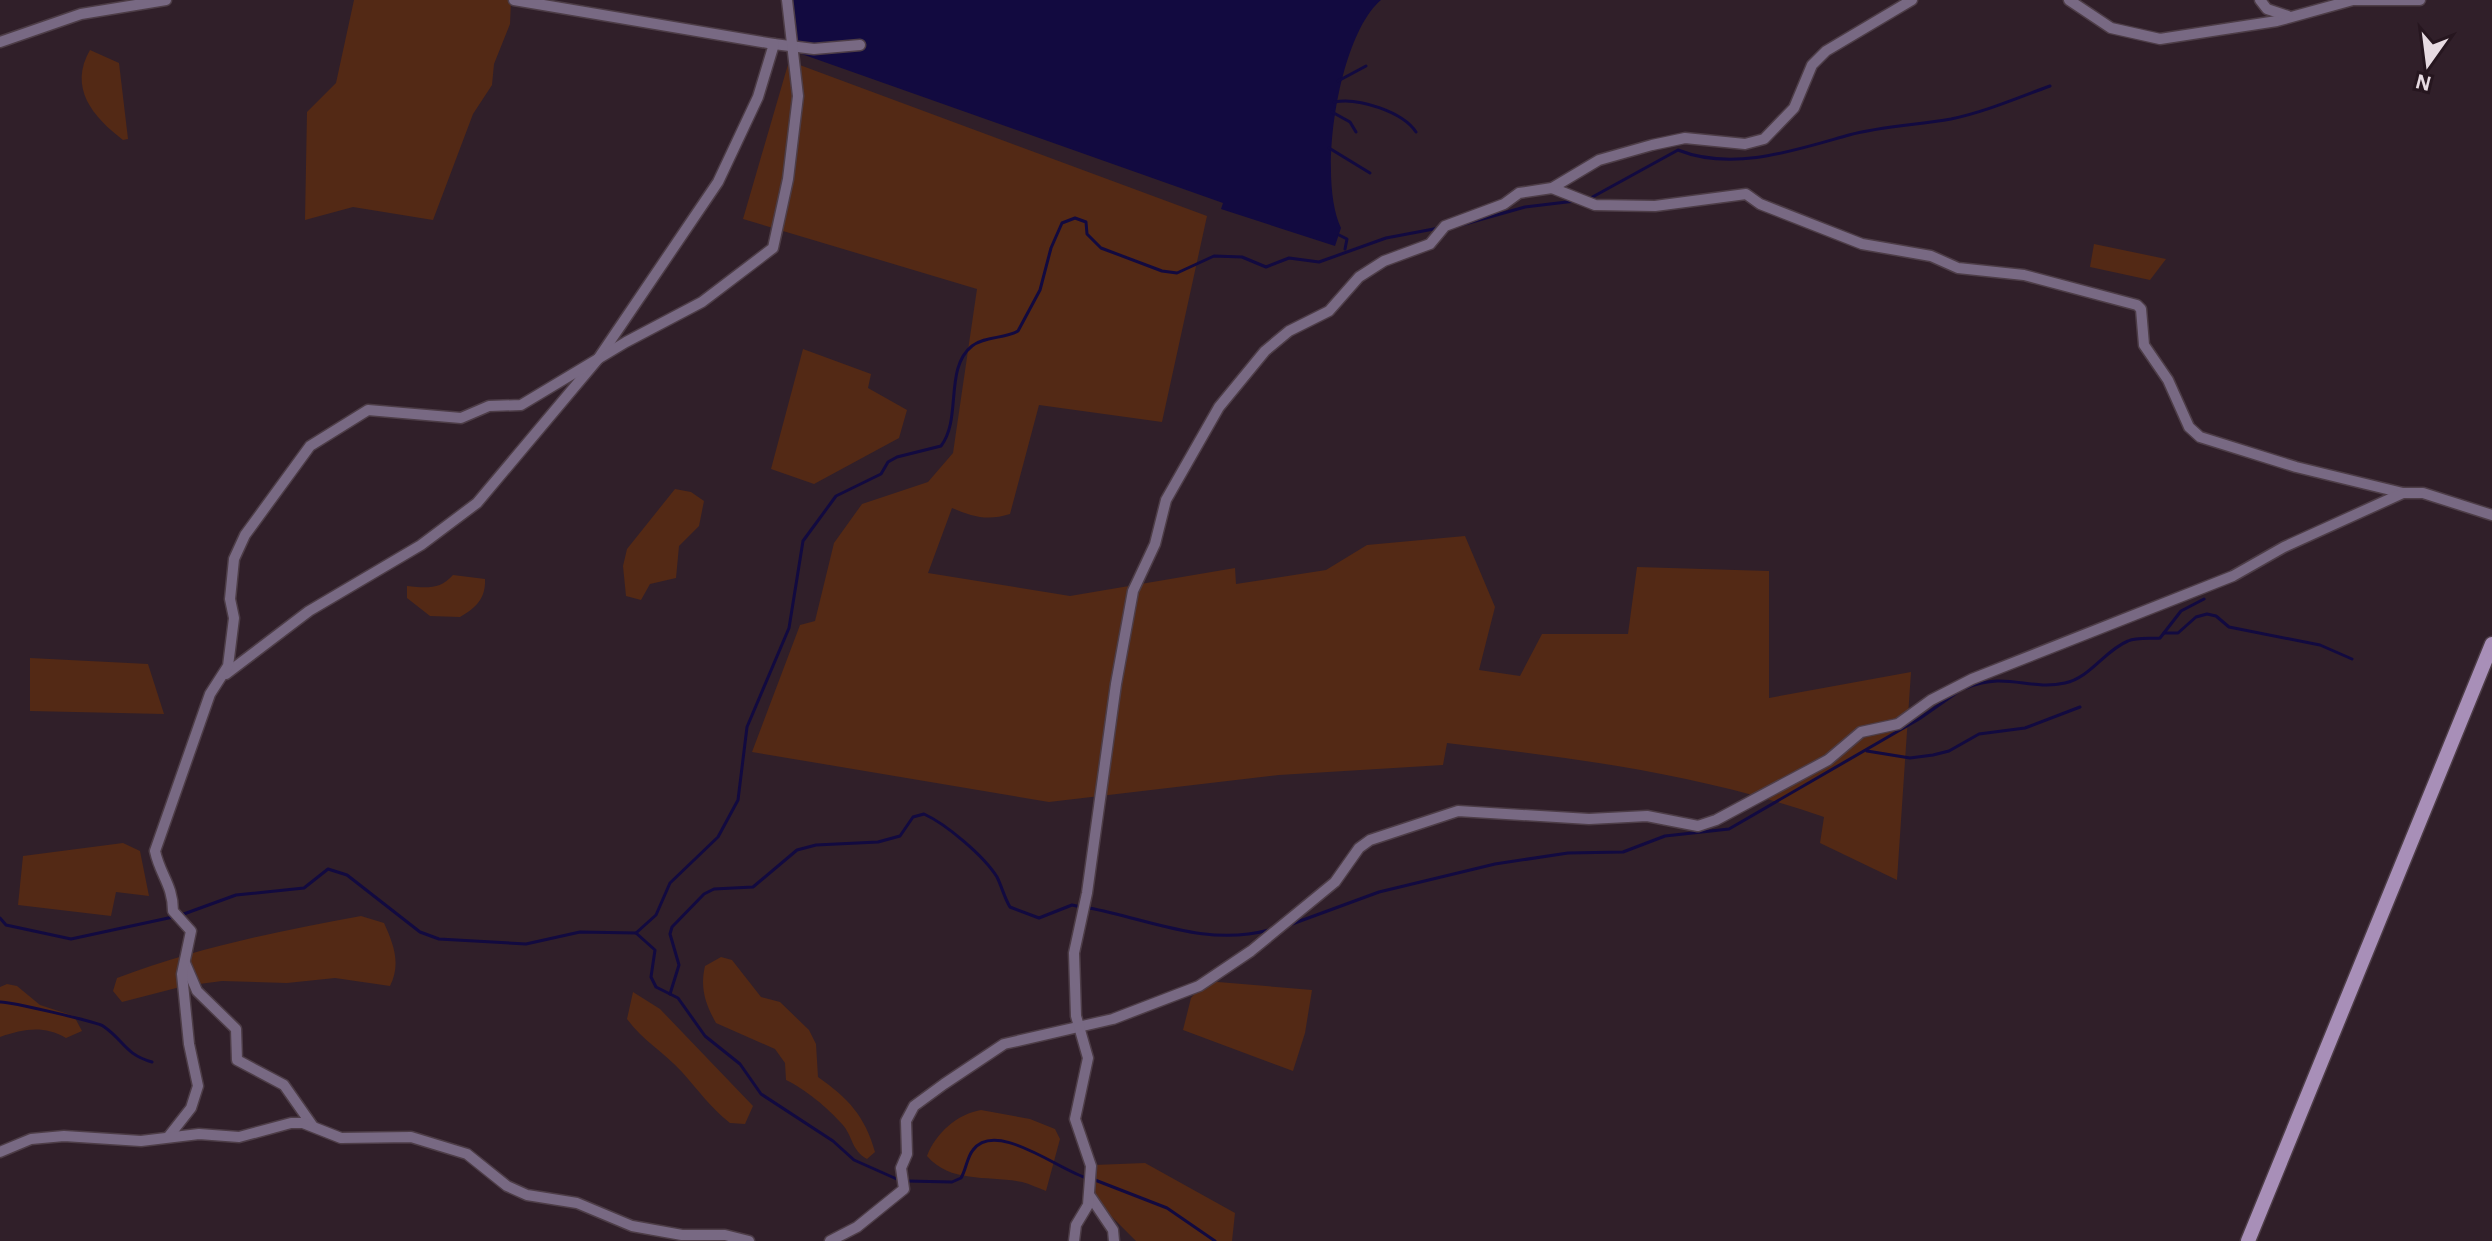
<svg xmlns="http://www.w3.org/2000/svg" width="2492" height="1241" viewBox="0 0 2492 1241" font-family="'Alegreya Sans',sans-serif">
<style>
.green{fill:#532915}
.water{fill:#120a40}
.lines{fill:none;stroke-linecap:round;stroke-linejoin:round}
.stream{stroke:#120a40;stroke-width:3}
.street-casing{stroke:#4d3d47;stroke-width:13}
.secondary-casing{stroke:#4d3d47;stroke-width:17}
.street{stroke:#786983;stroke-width:10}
.secondary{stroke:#a88fb8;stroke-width:14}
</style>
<rect width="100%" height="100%" fill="#301f29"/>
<g class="green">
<path d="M354 0H511L510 24 494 64 492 85 473 114 433 220 353 207 305 220 307 112 336 83Z"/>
<path d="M90 50 119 63 128 139 123 140C93 117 68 88 90 50Z"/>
<path d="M789 61 1207 216 1162 422 1039 405 1010 514C988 521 973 517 952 508L928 573 1070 596 1235 568 1236 584 1326 570 1367 545 1465 536 1495 607 1479 670 1520 676 1542 634H1628L1637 567 1769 571V698L1911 672 1897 880 1820 843 1824 817C1696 773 1581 759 1447 743L1443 765 1279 775 1049 802 752 752 800 625 815 621 834 543 862 504 928 482 953 453 977 289 743 219Z"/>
<path d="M2094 244 2166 259 2150 280 2090 267Z"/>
<path d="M803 349 871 374 868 388 907 410 899 438 814 484 771 469Z"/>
<path d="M675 489 691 492 704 501 699 526 679 546 676 578 650 584 641 600 626 596 623 566 627 549Z"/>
<path d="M453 575 485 579C486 598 476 608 460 617L430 616 407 598V586C426 588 440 590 453 575Z"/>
<path d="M30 658 148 664 164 714 30 711Z"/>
<path d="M123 843 140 851 149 896 116 892 111 916 18 905 23 856Z"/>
<path d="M361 916 384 923C394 945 401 964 390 986L335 978 287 983 222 981 184 986 122 1002 113 991 117 978C197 948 278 931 361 916Z"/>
<path d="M721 957 732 960 761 997 780 1002 809 1030 816 1044 818 1077C848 1098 865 1116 875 1152L867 1159C851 1150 853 1136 842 1124 828 1108 805 1089 786 1080L785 1063 775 1049 716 1023C705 1003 700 988 705 966Z"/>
<path d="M1206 981 1312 990 1305 1033 1293 1071 1183 1030 1191 998Z"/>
<path d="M7 984 17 986 40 1005 74 1016 82 1031 66 1038C43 1025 24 1029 0 1037V987Z"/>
<path d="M633 992 660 1009 753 1106 745 1124 730 1123C711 1108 698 1090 682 1072 664 1052 643 1041 627 1019Z"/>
<path d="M981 1110 1030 1119 1055 1129 1060 1139 1046 1191C1038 1188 1030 1184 1022 1182 989 1175 951 1184 927 1156 936 1133 957 1114 981 1110Z"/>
<path d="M1145 1163 1235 1213 1232 1241H1136L1091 1196 1094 1165Z"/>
</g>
<path class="water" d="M790 0H1381C1338 36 1317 179 1341 228L1335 246 1221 209 1223 203 796 52Z"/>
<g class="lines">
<g class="stream">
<path d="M1338 81 1366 66"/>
<path d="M1334 102C1358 97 1403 112 1416 132"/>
<path d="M1332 112 1350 122 1356 132"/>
<path d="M1329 148 1370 173"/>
<path d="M1587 200 1678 150C1733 172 1796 150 1849 135 1882 126 1918 125 1951 119 1985 112 2017 98 2050 86"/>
<path d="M1454 227 1525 207 1575 201"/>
<path d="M1339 235 1347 239 1345 249"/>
<path d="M2164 633H2178L2196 617 2207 614 2216 616 2229 627 2320 645 2352 659"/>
<path d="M1966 688C2007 671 2028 691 2065 683 2090 678 2105 650 2128 641 2137 637 2150 639 2160 638L2181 611 2204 599"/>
<path d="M1867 751 1910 758 1933 755 1949 751 1979 734 2025 728 2080 707"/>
<path d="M1089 908C1149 919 1205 947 1269 930"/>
<path d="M181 915 236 895 304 888 328 869 347 875 420 932 439 939 526 944 580 932 636 933 655 950 651 977 656 987 678 998 705 1036 740 1064 761 1094 833 1141 854 1160 899 1180"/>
<path d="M0 918 6 925 71 939 173 917"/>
<path d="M1292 924 1379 892 1495 864 1568 853 1623 852 1665 836 1729 829 1919 719 1959 691"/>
<path d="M636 933 656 915 670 883 718 837 738 800 747 727 789 628 803 541 836 496 881 474 888 462 897 457 941 446C962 419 944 368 972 346 985 336 1004 339 1018 331L1040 290 1051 248 1062 223 1075 218 1086 222 1087 234 1101 248 1162 271 1177 273 1214 256 1242 257 1266 267 1289 258 1319 262 1386 238 1439 228"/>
<path d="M670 994 679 965 670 934 672 927 704 894 714 889 753 887 797 850 816 845 878 842 900 836 913 817 924 814C946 824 984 856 997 877 1002 887 1004 897 1010 907L1039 918 1072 905 1081 907"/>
<path d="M0 1002C8 1001 97 1022 103 1026 124 1040 124 1054 152 1062"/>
<path d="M1095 1180 1167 1208 1215 1241"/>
<path d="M907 1181 952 1182 961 1178C966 1170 967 1157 973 1150 996 1119 1060 1171 1087 1178"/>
</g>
<defs>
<g id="street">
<path d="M2069 0 2111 28 2160 39 2277 21 2353 0H2420"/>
<path d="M2260 0 2267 9 2288 16"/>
<path d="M0 42 81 14 166 0"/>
<path d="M774 44 814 49 860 45"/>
<path d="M1552 188 1595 205 1655 206 1746 194 1760 204 1862 244 1931 256 1958 268 2024 275 2137 305 2141 309 2144 345 2168 380 2189 427 2200 437 2296 467 2403 493"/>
<path d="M226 674 309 611 421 545 477 503 598 359 718 182 758 97 774 44 514 0"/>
<path d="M185 963 197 991 236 1029 237 1060 284 1085 312 1125"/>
<path d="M169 1136 191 1108 198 1086 189 1044 182 974 191 931 173 911C173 885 160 875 155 851L210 694 228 666 234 618 230 599 234 559 245 535 310 446 368 410 461 418 489 406 521 405 626 342 702 302 773 248 788 179 798 96 787 0"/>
<path d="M0 1152 31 1139 64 1136 141 1141 199 1134 239 1137 291 1123H303L341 1138 411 1137 467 1154 507 1186 527 1195 577 1203 632 1226 682 1235H725L749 1241"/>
<path d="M1090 1196 1113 1230 1114 1241"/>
<path d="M830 1241 857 1227 904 1189 901 1168 907 1154 906 1121 914 1106 944 1084 1004 1044 1113 1019 1199 986 1251 951 1335 882 1359 848 1370 840 1458 811 1589 819 1647 816 1698 826 1716 820 1828 760 1861 732 1898 724 1931 700 1972 679 2233 576 2284 547 2403 493H2423L2492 515"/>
<path d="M1074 1241 1076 1225 1088 1205 1091 1166 1075 1119 1088 1058 1076 1016 1074 953 1087 893 1116 684 1133 591 1155 544 1166 500 1219 407 1265 351 1289 331 1329 311 1359 277 1384 261 1430 244 1445 226 1504 204 1519 193 1552 188 1599 160 1652 145 1685 138 1745 144 1764 139 1794 108 1812 65 1826 51 1912 0"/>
</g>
<path id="secondary" d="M2248 1241 2492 644"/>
</defs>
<use href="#street" class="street-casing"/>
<use href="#secondary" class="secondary-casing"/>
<use href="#street" class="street"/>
<use href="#secondary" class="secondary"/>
</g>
<g transform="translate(2428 64) rotate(194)" stroke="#26161f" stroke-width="6" paint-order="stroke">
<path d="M0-6L14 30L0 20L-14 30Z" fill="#e7dbe2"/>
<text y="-12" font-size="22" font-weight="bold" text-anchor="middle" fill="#e7dbe2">N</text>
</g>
</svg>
